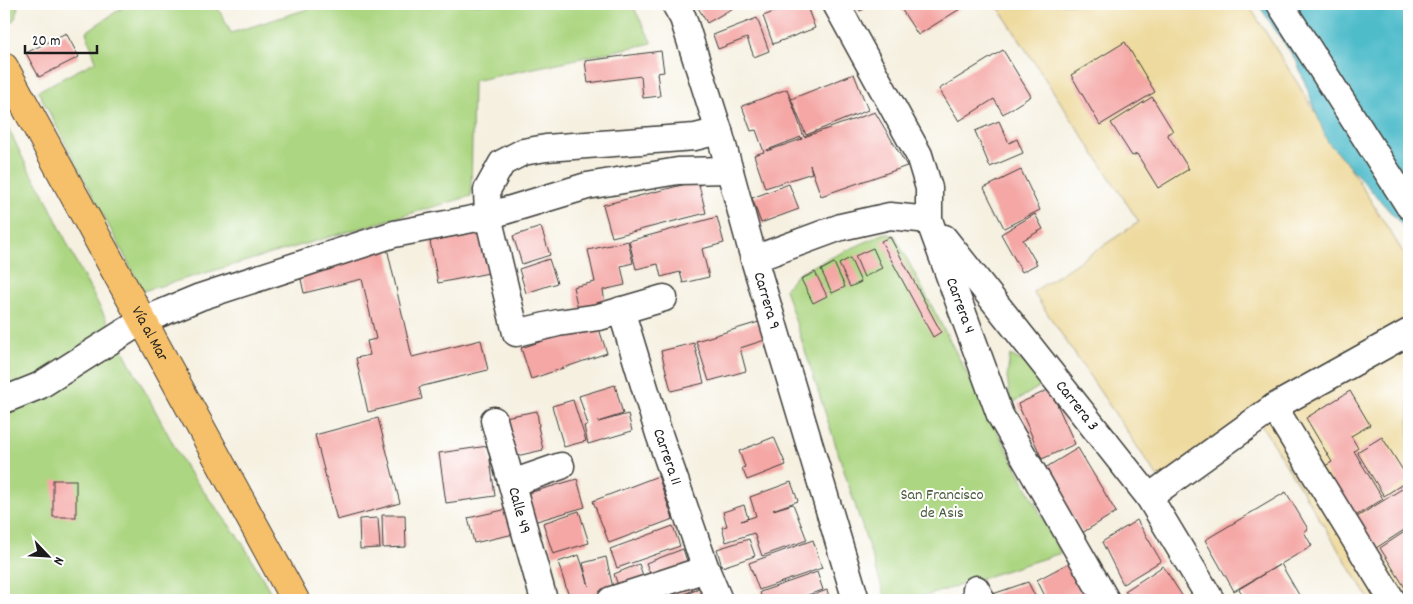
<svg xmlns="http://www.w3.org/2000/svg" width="1413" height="604" viewBox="0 0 1413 604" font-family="Dekko,sans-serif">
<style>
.green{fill:#acd681;stroke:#64794e}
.sand{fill:#eeda9e;stroke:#857b5d}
.water{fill:#4fbcca;stroke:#366c73}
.building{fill:#f4a7a5;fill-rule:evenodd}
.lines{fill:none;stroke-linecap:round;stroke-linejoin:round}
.minor-casing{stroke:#3d3c39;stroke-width:29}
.highway-casing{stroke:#3d3c39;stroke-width:30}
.minor{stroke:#fff;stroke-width:26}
.highway{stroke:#f6c06b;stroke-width:28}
.labels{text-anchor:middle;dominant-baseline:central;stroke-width:4;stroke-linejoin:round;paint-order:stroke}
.street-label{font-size:16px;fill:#1c1c1c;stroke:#fff}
.park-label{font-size:16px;fill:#4e5d3f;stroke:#fff}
</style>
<rect width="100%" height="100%" fill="#fff"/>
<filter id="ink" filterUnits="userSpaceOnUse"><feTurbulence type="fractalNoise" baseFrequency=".02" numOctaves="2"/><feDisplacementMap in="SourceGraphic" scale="10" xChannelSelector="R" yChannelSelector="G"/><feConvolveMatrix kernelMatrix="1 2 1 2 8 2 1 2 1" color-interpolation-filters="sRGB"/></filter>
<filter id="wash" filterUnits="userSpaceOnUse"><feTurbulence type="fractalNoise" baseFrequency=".0096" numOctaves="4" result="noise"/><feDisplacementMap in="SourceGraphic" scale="20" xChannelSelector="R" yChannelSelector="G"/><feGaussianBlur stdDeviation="1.12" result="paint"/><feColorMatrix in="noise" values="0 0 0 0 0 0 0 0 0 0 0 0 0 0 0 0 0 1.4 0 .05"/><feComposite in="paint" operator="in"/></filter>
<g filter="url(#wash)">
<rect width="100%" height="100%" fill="#f5f0e0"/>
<g class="green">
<path d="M4 4H18L16 17 4 31Z"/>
<path d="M125 4H216L231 33 324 4H632L652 43 473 81 471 196 143 291 38 91 96 61 86 32 125 6Z"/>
<path d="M4 119 28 169 42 190 80 270 186 468 242 542 275 600H4Z"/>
<path d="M885 233 895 236 1061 553 913 600H886L785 289 798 273Z"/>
<path d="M1010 355 1028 364 1047 382 1011 404 1007 377Z"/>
</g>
<path class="sand" d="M996 4H1248L1409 262V600H1370L1260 423 1167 491 1033 292 1139 222Z"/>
<path class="water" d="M1258 4H1409V237L1402 225 1327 141 1297 62Z"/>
<g id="blocks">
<g class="building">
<path d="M696 4H740L707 23Z"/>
<path d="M796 4H806L815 28 773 44 763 16Z"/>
<path d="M856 4H874L860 11Z"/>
<path d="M898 4H968L918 35Z"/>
<path d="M757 18 769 51 754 57 747 38 718 49 713 35Z"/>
<path d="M66 33 79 57 39 77 26 53Z"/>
<path d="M1125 42 1155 92 1100 125 1071 75Z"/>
<path d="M1003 50 1031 96 1003 114 994 99 959 121 939 89Z"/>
<path d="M661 51 664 72 657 73 660 96 643 98 641 76 588 83 585 61Z"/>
<path d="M854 74 868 110 806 135 791 99Z"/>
<path d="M787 89 804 137 875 112 907 166 821 196 810 165 812 173 765 188 754 155 764 152 756 130 751 131 742 106ZM801 137 802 139 767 151V150Z"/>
<path d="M1152 97 1173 131 1167 134 1189 169 1158 188 1137 154 1132 156 1111 123Z"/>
<path d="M999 121 1009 143 1017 139 1023 153 990 167 975 131Z"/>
<path d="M1021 170 1040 210 1004 228 984 188Z"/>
<path d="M698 181 706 213 612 237 603 205Z"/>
<path d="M789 184 799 209 761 223 752 198Z"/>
<path d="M1035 214 1043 229 1023 240 1037 264 1022 272 1001 234Z"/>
<path d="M717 217 724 243 702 249 709 277 683 283 680 272 661 277 658 264 636 269 629 241Z"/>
<path d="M541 227 550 255 522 264 513 236Z"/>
<path d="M486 230 494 272 438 283 430 241Z"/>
<path d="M890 237 941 332 933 337 881 241Z"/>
<path d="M628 241 633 263 621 266 625 285 603 290 605 304 578 309 573 287 595 282 588 250Z"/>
<path d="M387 248 412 357 481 340 488 370 419 387 422 399 368 412 356 358 370 355 367 341 376 339 362 279 304 293 299 270Z"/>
<path d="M873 248 882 268 864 277 855 256Z"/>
<path d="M850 258 861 282 850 287 839 264Z"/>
<path d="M549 259 557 283 526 293 519 269Z"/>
<path d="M834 263 845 287 832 293 821 270Z"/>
<path d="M815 272 827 296 813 303 801 279Z"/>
<path d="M759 322 765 340 740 348 746 371 709 381 696 341Z"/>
<path d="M597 323 607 353 531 379 521 348Z"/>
<path d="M694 343 704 383 671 391 661 351Z"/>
<path d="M615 385 623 414 598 422 628 414 632 431 588 444 584 426 588 425 579 396Z"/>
<path d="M1050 389 1075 444 1042 459 1018 404Z"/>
<path d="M1350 391 1370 425 1351 436 1358 448 1354 451 1383 499 1354 517 1323 467 1332 462 1306 418Z"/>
<path d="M573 400 586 441 564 447 552 406Z"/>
<path d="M537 411 539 426H538L543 450 512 457 505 417Z"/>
<path d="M378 418 400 503 337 520 315 435Z"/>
<path d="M774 437 786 465 747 480 742 468 745 467 739 451Z"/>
<path d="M1382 437 1409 480 1384 496 1357 452Z"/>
<path d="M488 446 495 496 446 503 439 453Z"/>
<path d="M1078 448 1116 512 1082 533 1045 468Z"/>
<path d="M658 476 673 519 609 543 593 501Z"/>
<path d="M577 479 585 507 530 523 522 495Z"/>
<rect x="53" y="480" width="23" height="37"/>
<path d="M791 482 798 501 773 510 793 504 807 540 762 556 754 533 726 542 722 527 727 526 723 512 744 505 748 518 741 521 756 516 750 497Z"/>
<path d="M1405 487 1409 495V527L1376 548 1357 517Z"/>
<path d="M1286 492 1308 529 1304 532 1312 546 1281 564 1302 600H1246L1239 589 1279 565 1234 591 1205 540Z"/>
<path d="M508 509 514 534 474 543 468 518Z"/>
<path d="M579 511 589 543 553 554 543 523Z"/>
<path d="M382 515H405L406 547 383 548Z"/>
<path d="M378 518 380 548 360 549 359 519Z"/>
<path d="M1137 520 1161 561 1123 584 1102 542Z"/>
<path d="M673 526 680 546 617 568 610 549Z"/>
<path d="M1409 529V594L1380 548Z"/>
<path d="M749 539 755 556 722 567 717 549Z"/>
<path d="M813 540 822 568 759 590 749 563Z"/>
<path d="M683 549 689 567 653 581 646 563Z"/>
<path d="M579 555 589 586 583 563 606 557 614 592 582 600H570L558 562Z"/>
<path d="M1071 562 1090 600H1047L1037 580Z"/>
<path d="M639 564 645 581 620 591 614 574Z"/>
<path d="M1163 566 1185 600H1131L1125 591Z"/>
<path d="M817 572 823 590 792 600H762L760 592Z"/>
<path d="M693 578 698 588 677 597 674 590 676 598 699 589 703 600H633Z"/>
<path d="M1028 582 1037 600H996L993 594Z"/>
<path d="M827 590 830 600H800Z"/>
</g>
</g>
</g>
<g filter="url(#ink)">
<use href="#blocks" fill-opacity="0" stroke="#3d3c39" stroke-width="1"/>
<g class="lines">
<defs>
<g id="minor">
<path id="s1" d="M675 4 683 18 719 131 754 259 856 600"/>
<path id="s2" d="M836 4 919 155 929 188V220L1000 415 1106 600"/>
<path d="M1280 4 1409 206"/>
<path id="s3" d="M944 238 1149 497 1211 600"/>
<path d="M754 259 841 227 890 216 929 220"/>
<path d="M664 298 599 317 558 323 516 333 488 216 487 190 502 163 523 152 546 148 695 137 719 131"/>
<path id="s4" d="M621 310 659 434 706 569 719 600"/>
<path d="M4 400 39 386 142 321 200 297 394 234 488 216 587 186 678 171 730 170"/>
<path d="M1274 407 1392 600"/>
<path id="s5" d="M494 420 544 600"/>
<path d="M512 483 561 466"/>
<path d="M1149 497 1274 407 1409 332"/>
<path d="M976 589 982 600"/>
<path d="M611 600 706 569"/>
</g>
<g id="highway">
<path id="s6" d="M4 67 295 600"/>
</g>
</defs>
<use href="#minor" class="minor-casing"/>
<use href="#highway" class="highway-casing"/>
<use href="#minor" class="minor"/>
<use href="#highway" class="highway"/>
</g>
</g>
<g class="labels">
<g class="street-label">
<text stroke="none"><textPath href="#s1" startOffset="311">Carrera 9</textPath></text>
<text stroke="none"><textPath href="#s2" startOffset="330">Carrera 4</textPath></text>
<text stroke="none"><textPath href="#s6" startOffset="304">Vía al Mar</textPath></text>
<text stroke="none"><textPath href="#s3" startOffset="214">Carrera 3</textPath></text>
<text stroke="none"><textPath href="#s4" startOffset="154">Carrera 11</textPath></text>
<text stroke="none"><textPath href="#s5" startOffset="94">Calle 49</textPath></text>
</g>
<g class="park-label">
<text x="942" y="495">San Francisco<tspan x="942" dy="18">de Asis</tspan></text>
</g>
</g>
<rect width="1413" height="604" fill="none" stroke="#fff" stroke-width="20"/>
<g transform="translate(48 556) rotate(115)" stroke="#ffffff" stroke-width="4" paint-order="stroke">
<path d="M0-4L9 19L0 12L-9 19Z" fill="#1c1c1c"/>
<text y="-8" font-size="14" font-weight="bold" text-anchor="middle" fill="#1c1c1c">N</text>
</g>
<path d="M25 45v8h72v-8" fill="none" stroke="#1c1c1c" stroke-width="2.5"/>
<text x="32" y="45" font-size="15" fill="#1c1c1c" stroke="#ffffff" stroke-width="4" paint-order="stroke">20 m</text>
</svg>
